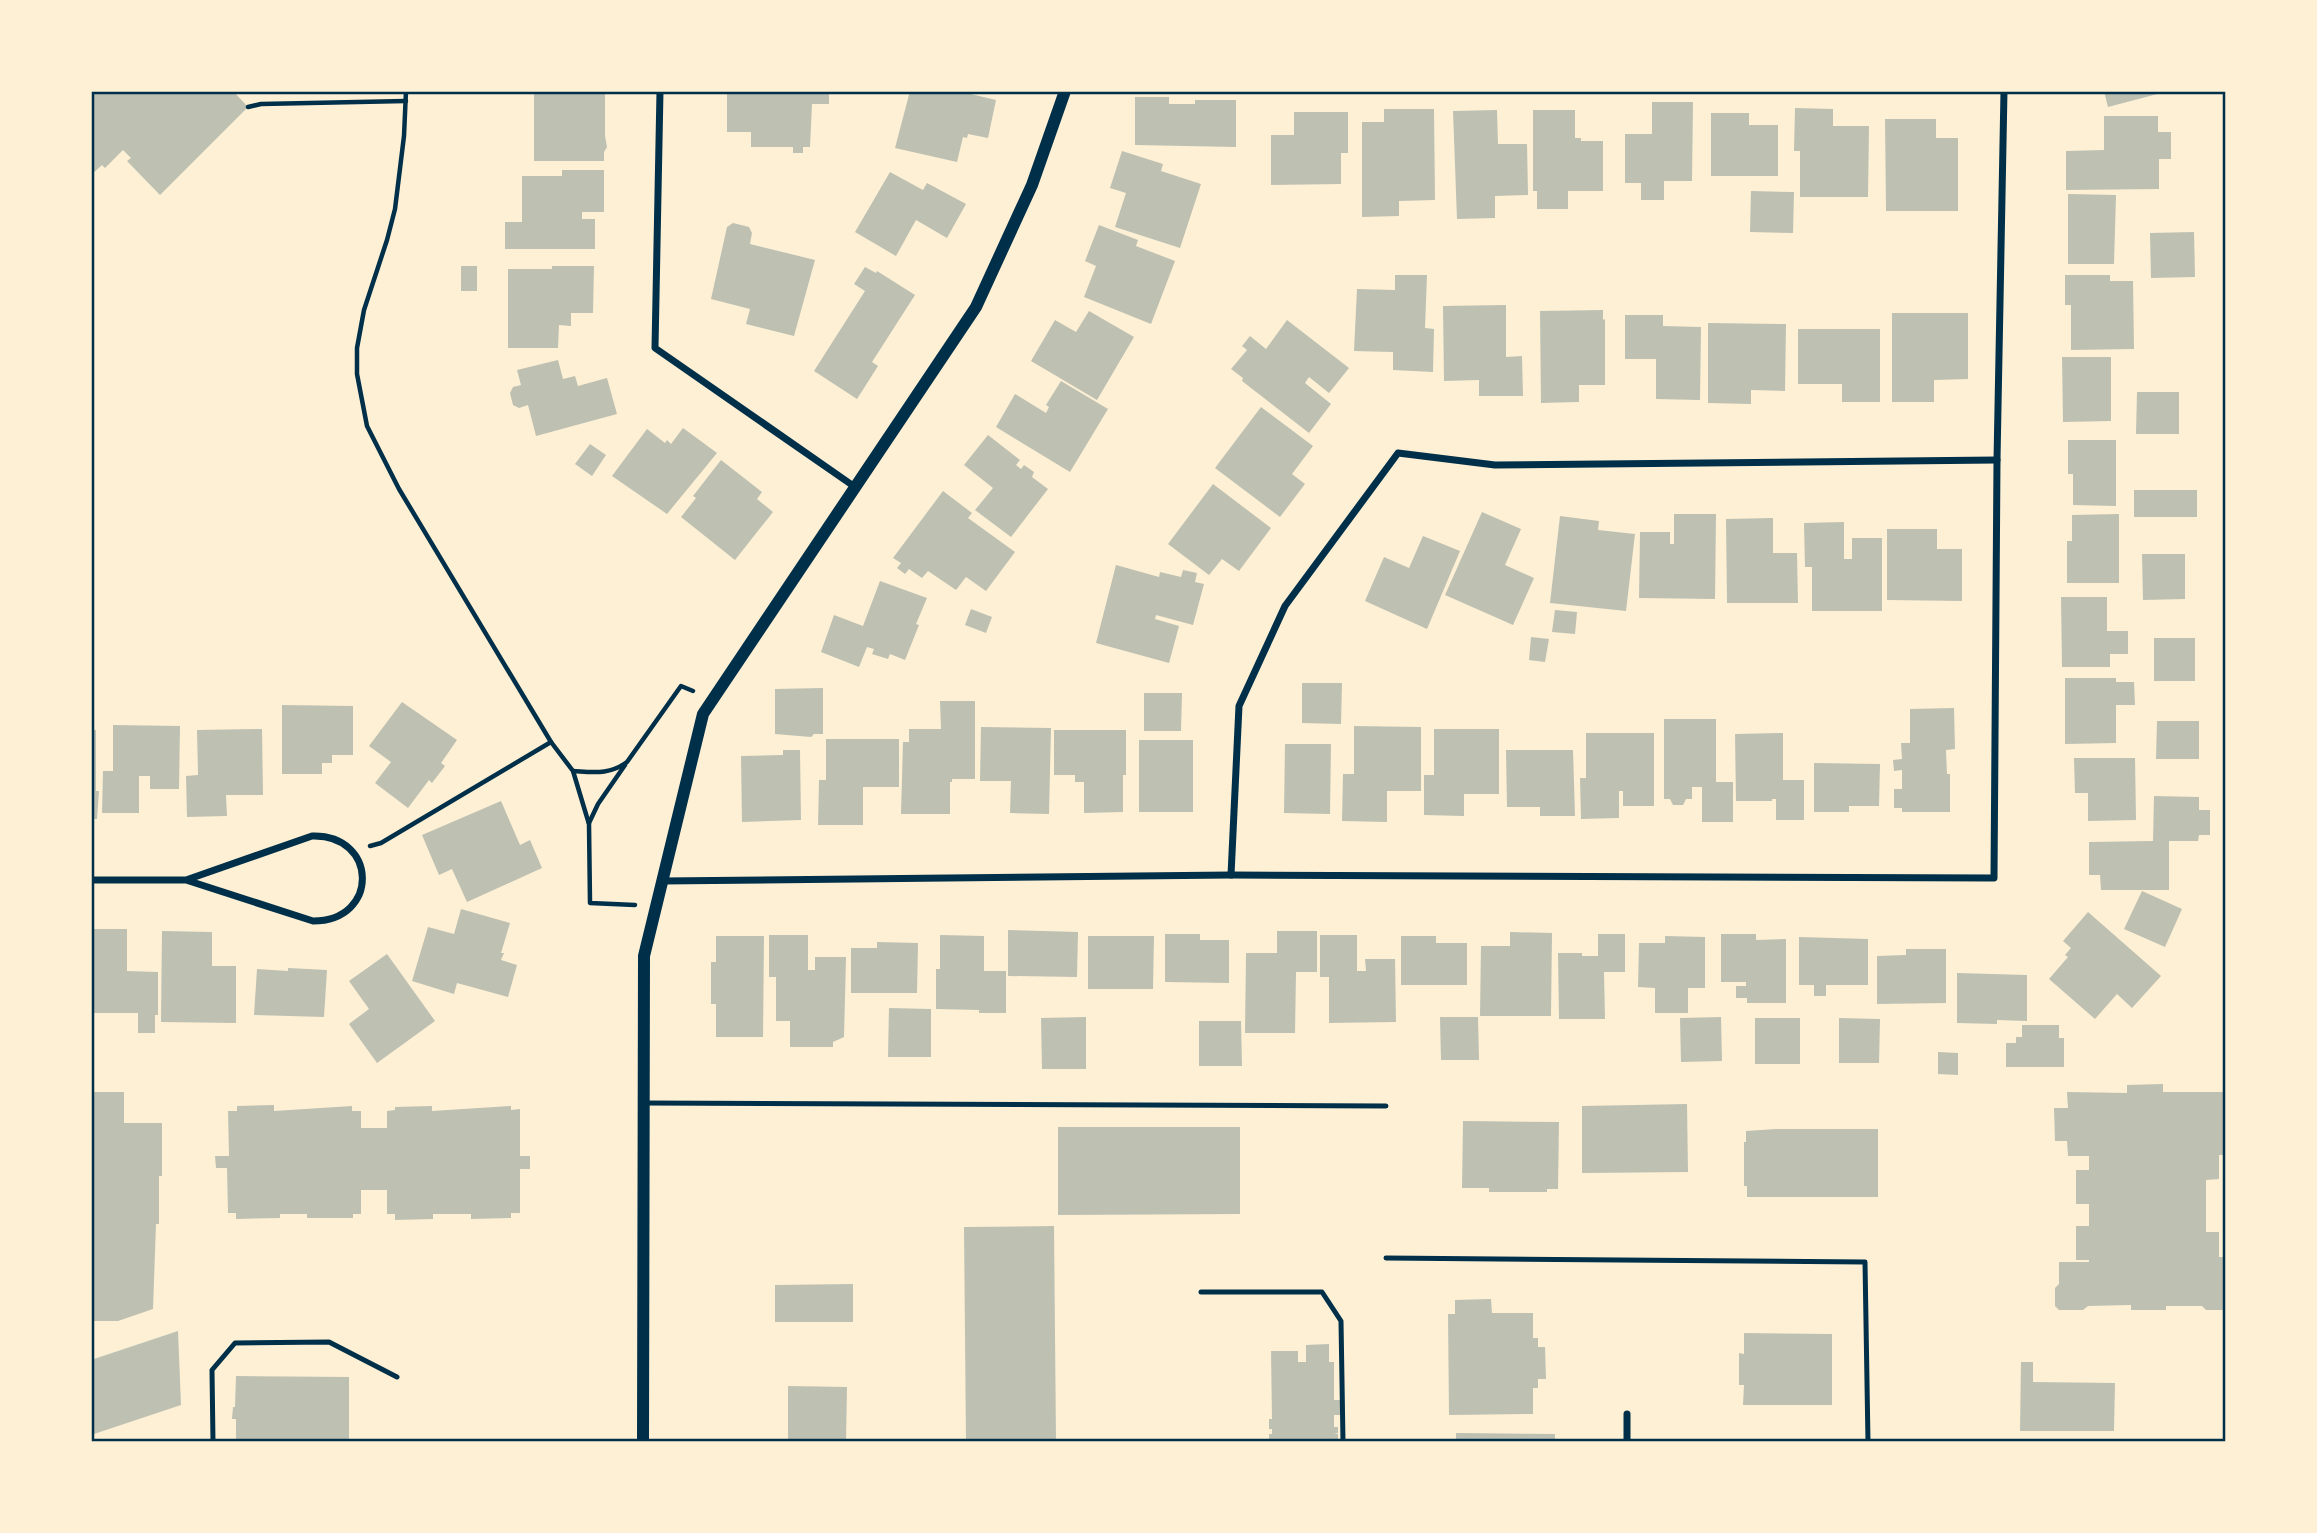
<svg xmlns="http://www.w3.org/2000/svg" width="2317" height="1533" viewBox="0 0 2317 1533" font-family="'PT Sans Narrow',sans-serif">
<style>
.building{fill:#bec0b2}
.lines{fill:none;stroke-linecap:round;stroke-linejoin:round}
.path{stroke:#003049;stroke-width:4.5}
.service{stroke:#003049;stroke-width:5}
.minor{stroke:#003049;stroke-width:7}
.tertiary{stroke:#003049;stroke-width:12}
.neatline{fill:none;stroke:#003049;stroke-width:2.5}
</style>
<rect width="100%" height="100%" fill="#fdf0d5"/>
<g class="building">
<path d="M91 91H233L248 107 160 195 127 161 131 158 123 150 105 168 102 165 91 175Z"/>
<path d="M534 91H605V136L607 147 604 152V161H534Z"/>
<path d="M727 91H829V104H812L810 147H803V153H793V147H751V132H727Z"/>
<path d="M910 91H958L996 100 988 138 968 134 967 138 963 137 957 162 895 148Z"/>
<path d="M2104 91H2165V92L2108 107Z"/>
<path d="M1135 97H1169V104H1195V100H1236V147L1135 145Z"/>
<path d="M1652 102H1693L1692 181H1664V200H1641V183H1625V134H1652Z"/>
<path d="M1795 108 1833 109V126H1869L1868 197H1800V151H1794Z"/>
<path d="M1384 109H1434L1435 200 1399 201V216L1362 217V122H1384Z"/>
<path d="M1497 110 1498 144H1527L1528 195 1495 196V218L1457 219 1453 111Z"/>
<path d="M1533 110H1575V138H1581V141H1603V191H1568V209H1537V191H1533Z"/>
<path d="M1294 112H1348V153H1341V184L1271 185V135H1294Z"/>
<path d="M1711 113H1749V125H1778V176H1711Z"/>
<path d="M2104 116H2158V132H2171V159H2159V189L2066 190V151L2104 150Z"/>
<path d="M1885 119H1936V138H1958V211H1886Z"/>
<path d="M1122 151 1163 164 1161 171 1201 184 1180 248 1115 227 1126 193 1110 188Z"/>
<path d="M562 170H604V212H582V219H595V249H505V222H522V176H562Z"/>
<path d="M890 172 923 190 927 183 966 204 947 238 916 220 896 256 855 232Z"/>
<path d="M1751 191 1794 192 1793 233 1750 232Z"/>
<path d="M2068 194 2116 195 2114 264H2068Z"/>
<path d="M733 223 749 227 752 233 750 244 815 260 794 336 746 324 750 309 711 299 727 227Z"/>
<path d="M1099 225 1138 240 1136 246 1175 261 1151 324 1084 297 1096 266 1085 261Z"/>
<path d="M2194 232 2195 277 2151 278 2150 233Z"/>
<rect x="461" y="266" width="16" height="25"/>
<path d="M552 266H594L593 313H571V326L559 325 558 348H508V269H552Z"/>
<path d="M865 267 876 273 877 271 915 295 872 362 878 366 857 399 814 371 865 291 854 284Z"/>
<path d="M1395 275H1427L1425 328 1434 329 1433 372 1393 370V352L1354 351 1357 289 1395 290Z"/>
<path d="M2065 275H2110V281H2133L2134 349 2071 350V305H2065Z"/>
<path d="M1506 305V357L1522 356 1523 396H1479V380L1444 381 1443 306Z"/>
<path d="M1603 310V320L1605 319V385H1579V402L1541 403 1540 311Z"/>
<path d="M1089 311 1134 337 1097 400 1031 361 1055 320 1076 332Z"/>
<path d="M1892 313H1968V379L1934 380V402H1892Z"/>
<path d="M1625 315H1663V326L1701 327 1700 400 1656 399V359H1625Z"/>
<path d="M1287 320 1349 368 1329 393 1309 377 1305 383 1331 404 1309 433 1242 381 1243 378 1231 369 1247 350 1242 346 1250 336 1266 349Z"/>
<path d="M1708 323 1786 324 1785 391 1751 390V404L1708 403Z"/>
<path d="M1798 329H1880V402H1842V384H1798Z"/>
<path d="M2062 357H2111V421L2063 422Z"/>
<path d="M558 360 563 379 575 376 578 386 607 378 617 414 536 436 528 405 519 408 513 405 510 393 513 387 521 385 517 370Z"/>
<path d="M1061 381 1108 409 1070 472 996 427 1015 394 1046 413 1049 407 1046 405Z"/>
<path d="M2137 392H2179V434H2136Z"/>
<path d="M1261 407 1313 446 1292 474 1305 484 1280 517 1215 468Z"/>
<path d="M683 428 717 453 667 514 612 476 647 429 665 443 667 440 671 444Z"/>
<path d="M988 435 1020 460 1016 465 1021 469 1024 465 1034 472 1032 477 1048 489 1011 537 975 510 993 488 964 465Z"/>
<path d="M2068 440H2116V506L2073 505V474H2068Z"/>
<path d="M590 444 606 455 592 476 575 464Z"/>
<path d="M721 460 762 492 757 499 773 512 735 560 681 517 696 498 693 496Z"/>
<path d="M1213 484 1271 528 1239 571 1222 559 1209 575 1168 544Z"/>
<rect x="2134" y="490" width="63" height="27"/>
<path d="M943 491 972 513 968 518 1015 552 986 591 966 577 956 590 928 571 922 578 909 569 905 574 897 568 901 563 893 558Z"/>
<path d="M1482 512 1521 529 1505 565 1534 578 1513 625 1445 595Z"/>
<path d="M1674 514H1716L1715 599 1639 598 1640 532H1670V544H1674Z"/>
<path d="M2119 514V583H2067V541H2072V515Z"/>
<path d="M1560 516 1599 521 1598 530 1635 534 1626 611 1550 603Z"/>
<path d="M1773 518V553H1797L1798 603H1727L1726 519Z"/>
<path d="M1844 522V559H1852V538H1882V611H1812V567H1805L1804 523Z"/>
<path d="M1887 529H1937V549H1962V601L1887 600Z"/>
<path d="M1423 536 1460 551 1427 629 1365 601 1384 557 1409 568Z"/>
<path d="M2142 554H2185V599L2143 600Z"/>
<path d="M1116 565 1159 577 1160 572 1181 577 1183 570 1197 573 1195 582 1204 584 1193 625 1156 615 1155 619 1179 626 1169 663 1096 643Z"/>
<path d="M880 581 927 598 916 624 919 625 905 660 890 654 888 659 872 654 874 649 867 647 859 667 821 652 834 615 863 626Z"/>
<path d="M2061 597H2107V631H2128V654H2110V667H2062Z"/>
<path d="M971 609 992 617 986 633 965 625Z"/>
<path d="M1555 610 1577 612 1575 634 1552 632Z"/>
<path d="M1531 637 1549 639 1545 662 1529 660Z"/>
<rect x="2154" y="638" width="41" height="43"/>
<path d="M2065 678H2116V682H2134L2135 705H2116V743L2065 744Z"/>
<path d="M1302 683H1342L1341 724 1302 723Z"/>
<path d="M823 688V734H814L811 737 775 734V689Z"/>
<path d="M1144 693H1182L1181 731H1144Z"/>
<path d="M940 701H975V779H952V782H950V814H901L903 742H909V729H941Z"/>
<path d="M402 702 457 740 441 763 445 766 432 783 429 780 408 808 375 783 391 762 369 746Z"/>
<path d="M282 705 353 706V755H332V763H322V774H282Z"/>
<path d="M1954 708 1955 749 1946 750 1947 774H1950V812H1902V808H1894V789H1902V770L1894 771 1893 760 1902 759 1901 743H1910V709Z"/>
<path d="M1664 719H1716V782H1733V822H1702V787H1692V799H1686L1683 805H1673L1670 799H1664Z"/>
<path d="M2157 721H2199V759H2156Z"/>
<path d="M113 725 180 726 179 789H150V776H139V813H102L103 771H113Z"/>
<path d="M1354 726 1421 727V791H1387V822L1342 821 1343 774H1354Z"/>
<path d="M981 727 1051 728 1049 814 1010 813 1011 781H980Z"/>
<path d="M262 729 263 795H226L227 816 187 817 186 776 198 775 197 730Z"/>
<path d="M1434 729H1499V794H1464V816L1424 815V775H1434Z"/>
<path d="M91 730H96V791H99L97 819H91Z"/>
<path d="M1054 730H1126V775H1123V812L1084 813V782H1075V775H1054Z"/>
<path d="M1586 733H1654V806H1623V791H1619V818L1581 819 1580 778H1586Z"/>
<path d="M1783 733V780H1804V820H1776V799H1772V801H1736L1735 734Z"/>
<path d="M826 739H899V787H863V825H818L819 780H826Z"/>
<rect x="1139" y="740" width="54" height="72"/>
<path d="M1285 744H1331L1330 814 1284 813Z"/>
<path d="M783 750H800L801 820 742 822 741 756 783 755Z"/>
<path d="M1506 750H1573L1575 816H1540V807H1507Z"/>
<path d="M2074 758H2135L2136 820 2088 821V793H2075Z"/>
<path d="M1814 763 1880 764 1879 806H1849V812H1814Z"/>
<path d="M2154 796 2199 797V810H2210V835H2199L2198 841H2169V890H2101L2100 875H2089V842L2153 841Z"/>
<path d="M501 801 520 845 530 840 542 868 467 902 452 869 439 875 422 835Z"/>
<path d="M2142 891 2182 909 2165 947 2124 929Z"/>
<path d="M461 909 510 923 501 953H504L501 960 517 965 508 997 457 983 454 994 412 981 428 927 454 934Z"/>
<path d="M2088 912 2161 976 2132 1008 2117 994 2095 1019 2049 979 2068 957 2065 955 2071 948 2063 941Z"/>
<path d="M91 929H127V971L158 972V1015H155V1033H138V1013H91Z"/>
<path d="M1008 930 1078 932 1077 977 1008 976Z"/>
<path d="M162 931 212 932V966H236V1023L161 1022Z"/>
<path d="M1277 931H1317V972H1296L1295 1033H1245L1246 953H1277Z"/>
<path d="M1510 932 1552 933 1551 1016H1480L1481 946H1510Z"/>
<path d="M1165 934H1200V940H1229V983L1165 982Z"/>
<path d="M1598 934H1625V972H1604L1605 1019H1559L1558 953H1582V956H1598Z"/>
<path d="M1721 934H1756V940L1786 939V1003H1747V998H1736V986H1746V982H1721Z"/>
<path d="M769 935H808V970H815V957H846L844 1037 833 1042V1047H790V1021H776V977H769Z"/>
<path d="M940 935 984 936V971H1006V1013H979V1010L936 1009V969H940Z"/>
<path d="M1320 935H1357V971H1366L1365 959H1395L1396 1022 1329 1023V977H1320Z"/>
<path d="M716 936H764L763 1037H716V1004H711V962H716Z"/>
<path d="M1088 936H1154L1153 989H1088Z"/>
<path d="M1401 936H1436V943H1467V985H1401Z"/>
<path d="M1665 936 1705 937V988H1688V1013H1655V988L1638 987 1639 943H1665Z"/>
<path d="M1799 937 1868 939V985H1826V996H1814V985H1799Z"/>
<path d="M877 942 918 943 917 993H851V948H877Z"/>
<path d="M1906 949H1946V1003L1877 1004V956L1906 955Z"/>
<path d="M387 954 435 1021 377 1063 349 1024 369 1009 349 981Z"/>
<path d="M288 968 327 970 324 1017 254 1015 257 969 288 971Z"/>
<path d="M1957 973 2027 975V1021L1997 1020V1024L1957 1023Z"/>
<path d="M889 1008 931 1009V1057H888Z"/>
<path d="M1086 1017V1069H1042L1041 1018Z"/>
<path d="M1440 1017H1478L1479 1060H1441Z"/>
<path d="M1721 1017 1722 1061 1681 1062 1680 1018Z"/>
<rect x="1755" y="1018" width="45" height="46"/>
<path d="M1839 1018 1880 1019 1879 1063H1839Z"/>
<path d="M1199 1021H1241L1242 1066H1199Z"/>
<path d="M2022 1025H2059V1038H2064V1067H2006V1043H2016V1037H2022Z"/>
<path d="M1938 1052 1958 1053V1075L1938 1074Z"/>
<path d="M2163 1084V1092H2226V1155H2219V1179L2206 1180V1232H2219V1257H2226V1310H2206L2202 1306H2166V1310H2131V1305L2088 1306 2083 1310H2059L2055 1306V1288L2059 1284V1262H2089V1260H2076V1226H2089V1204H2076V1170H2089V1156H2068L2067 1141H2055L2054 1108H2068L2067 1092 2127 1093V1085Z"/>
<path d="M91 1092H124V1123H162V1176H159V1224H156L153 1309 118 1321H91Z"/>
<path d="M1687 1104 1688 1172 1582 1173V1106Z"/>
<path d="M274 1105V1111L352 1106V1111H361V1128H387V1111L395 1110V1107L432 1106V1111L511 1106V1110L520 1109V1156H530V1169H520V1213H511V1218L471 1219V1214H433V1219L395 1220V1214H387V1190H361V1214H353V1218H307V1214H280V1218L236 1219V1213H228L227 1168H216L215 1156H229L228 1111H237V1106Z"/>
<path d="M1463 1121 1559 1122 1558 1189H1547V1192H1489V1188H1462Z"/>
<path d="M1058 1127H1240V1214L1058 1215Z"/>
<path d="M1776 1129H1878V1197H1747V1186H1744V1142H1746V1131Z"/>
<path d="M1054 1226 1056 1442H966L964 1227Z"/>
<path d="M853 1284V1322H775V1285Z"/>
<path d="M1491 1299 1492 1313H1533V1338H1538V1347H1545L1546 1379H1538V1388H1533V1414L1449 1415 1448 1314H1455V1300Z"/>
<path d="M178 1331 181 1405 91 1435V1360Z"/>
<path d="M1744 1333 1832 1334V1405H1743L1744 1385H1739V1353L1744 1354Z"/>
<path d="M1329 1344V1362H1334V1400H1342V1415H1334V1427H1338V1433L1334 1434H1338V1442H1269V1434H1272V1429H1269V1419H1272L1271 1351H1298V1362H1306V1345Z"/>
<path d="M2021 1362H2033V1382L2115 1383 2114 1431H2020Z"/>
<path d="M236 1376 349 1377V1442H236V1419H232L233 1407H235Z"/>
<path d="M788 1386 847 1387 846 1442H788Z"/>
<path d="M1456 1433 1555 1434V1442H1456Z"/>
</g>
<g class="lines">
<g class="path">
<path d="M406 91 404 136 395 209 387 240 364 310 357 348V374L367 426 399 489 551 742 573 771 589 824 590 903 635 905"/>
<path d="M248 107 261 104 406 101"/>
<path d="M573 771C593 772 610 775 627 762L681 686 693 691"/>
<path d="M589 823 598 804 625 765"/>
<path d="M370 846 381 843 551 742"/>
</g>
<g class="service">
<path d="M643 1103 1386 1106"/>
<path d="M1386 1258 1865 1262 1868 1442"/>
<path d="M1201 1292H1322L1341 1321 1343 1442"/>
<path d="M213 1442 212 1370 235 1343 329 1342 397 1377"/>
</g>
<g class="minor">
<path d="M660 91 655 348 855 487"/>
<path d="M1231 875 1239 706 1285 606 1398 453 1495 465 1997 460"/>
<path d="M91 880H186L313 921C380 921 378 834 312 836L186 880"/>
<path d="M662 881 1231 875 1994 878 1997 460 2004 91"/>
<path d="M1627 1414V1442"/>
</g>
<path class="tertiary" d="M643 1442 644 956 703 714 976 307 1032 185 1065 91"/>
</g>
<rect width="2317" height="1533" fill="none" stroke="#fdf0d5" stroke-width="186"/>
<rect x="93" y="93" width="2131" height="1347" class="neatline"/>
</svg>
